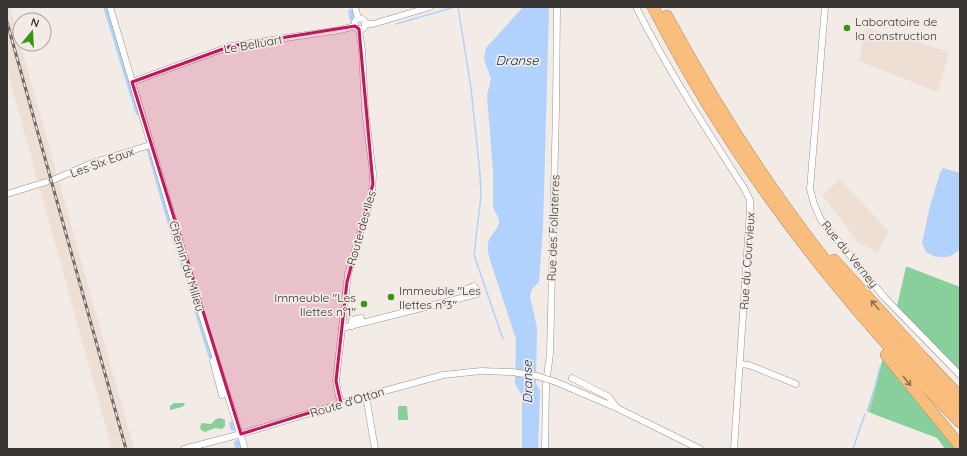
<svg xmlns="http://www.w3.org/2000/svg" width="967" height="456" viewBox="0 0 967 456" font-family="Quicksand,sans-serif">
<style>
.built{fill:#eedfd4}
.green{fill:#88cf9c}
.water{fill:#b0d2fc}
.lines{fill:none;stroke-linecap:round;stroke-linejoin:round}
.stream{stroke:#b0d2fc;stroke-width:1.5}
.canal{stroke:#b0d2fc;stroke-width:5.5}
.minor-casing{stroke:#9b948f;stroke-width:7}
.motorway-casing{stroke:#b58d63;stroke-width:12}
.minor{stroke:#fff;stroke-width:6}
.motorway{stroke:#f9bd7d;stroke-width:11}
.rail-casing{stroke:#6f6a67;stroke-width:3}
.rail{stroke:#f3ebe6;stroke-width:1.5;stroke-dasharray:4.5;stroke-linecap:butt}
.minor-bridge-casing{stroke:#9b948f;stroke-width:7;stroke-linecap:butt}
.minor-bridge{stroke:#fff;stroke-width:6}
.oneway{stroke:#8f7254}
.marked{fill:#c2185b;fill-opacity:0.2;stroke:#c2185b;stroke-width:3;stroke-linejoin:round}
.poi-dot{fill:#369513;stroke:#f3ebe6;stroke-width:1.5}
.labels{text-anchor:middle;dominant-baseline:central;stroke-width:3.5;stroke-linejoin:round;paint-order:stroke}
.poi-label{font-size:12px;fill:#383533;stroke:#f3ebe6;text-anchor:start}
.street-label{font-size:12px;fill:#383533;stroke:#f3ebe6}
.water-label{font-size:13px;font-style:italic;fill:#062d57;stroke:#f3ebe6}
</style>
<rect width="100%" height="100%" fill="#f3ebe6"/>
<g class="built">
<path d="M7 7H10L134 449H112L7 70Z"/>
<path d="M865 28 911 40 949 52 938 92 859 61Z"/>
<path d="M840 179 889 232 877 253 858 242 822 195Z"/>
</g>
<g class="green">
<path d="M906 267H908L960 287V372L897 306Z"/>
<path d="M883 358 957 449H945L937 438 876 415 867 411Z"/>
<path d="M174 403H184L185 404 182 407 170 410V406Z"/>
<path d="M399 406H407L408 420H398V408Z"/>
<path d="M220 418 225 420V426L222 429 215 428 205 432 201 430 200 427 202 423 211 424 216 419Z"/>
</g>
<g class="water">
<path d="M523 7H549L543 228 539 282 532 289 530 296 537 328 536 383 540 391 538 449H522V399C522 393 517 389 515 383L516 339 490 260C488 253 486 244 490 238 493 233 497 229 499 224 500 217 494 212 493 206V171L487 95 491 79 484 59 486 48Z"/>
<path d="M943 168 960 173V249C951 260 937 259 926 252L922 243 930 206 940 173Z"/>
</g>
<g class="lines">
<g class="stream">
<path d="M458 7 471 88 480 174 481 196 474 255 503 339"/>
<path d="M396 24 455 7"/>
<path d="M869 411 880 367"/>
<path d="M853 449 865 414"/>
</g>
<g class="canal">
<path d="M106 7 138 112"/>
<path d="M351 12 352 18"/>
<path d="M149 148 176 243"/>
<path d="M178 248 186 273"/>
<path d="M197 310 211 356"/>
<path d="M232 424 233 428"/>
<path d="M237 443 238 449"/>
</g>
<defs>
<g id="minor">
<path d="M110 7 198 303 245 449"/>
<path d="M355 7 358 18"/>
<path d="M636 7C668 70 706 129 744 188L750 200V209L734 449"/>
<path d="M825 7 810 189 814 204 821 220 885 298 960 375"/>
<circle cx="360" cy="24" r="5.5"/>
<path d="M365 24H373L430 7"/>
<path d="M132 82 231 46 340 30 355 26"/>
<path d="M53 180 92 163 150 145"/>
<path d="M7 194 46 182"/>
<path d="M464 290 474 286 476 289"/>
<path d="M352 326V320L361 318"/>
<path d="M342 328 350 326 477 294 472 290 471 295"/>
<path d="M213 361 222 395"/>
<path d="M740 364 749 365 796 384"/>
<path d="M572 378 609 397 616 407"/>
<path d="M556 382 617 408 700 449"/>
<path d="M366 396 375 449"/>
<path d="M341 403 338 393 336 381 348 274 355 250 372 195 373 173 365 110 362 50 359 29"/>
<path d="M184 449 241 434 366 396 443 375 481 371 512 372"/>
<path d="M545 449 546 384 550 354 556 109 557 7"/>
</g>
<g id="motorway">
<path d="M653 7C732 162 838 299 960 422"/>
<path d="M667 16C745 161 842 296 960 411"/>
<path d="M834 260 922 357 960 397"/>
<path d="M886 355 960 446"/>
</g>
</defs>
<use href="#minor" class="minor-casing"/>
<use href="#motorway" class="motorway-casing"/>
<use href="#minor" class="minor"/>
<use href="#motorway" class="motorway"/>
<defs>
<path id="rail" d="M7 22 126 449"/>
</defs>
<use href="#rail" class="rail-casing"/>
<use href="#rail" class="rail"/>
<defs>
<path id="minor-bridge" d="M512 372 537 376 556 382"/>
</defs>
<use href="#minor-bridge" class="minor-bridge-casing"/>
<use href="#minor-bridge" class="minor-bridge"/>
</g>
<defs><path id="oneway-shaft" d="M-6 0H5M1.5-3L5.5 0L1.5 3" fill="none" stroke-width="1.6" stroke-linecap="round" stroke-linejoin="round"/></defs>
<g class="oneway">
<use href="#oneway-shaft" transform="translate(875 305) rotate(-132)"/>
<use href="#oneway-shaft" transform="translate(907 381) rotate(51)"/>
</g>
<path class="marked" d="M355 26 359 29 373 184 347 282 336 381 341 403 241 434 132 82 231 46Z"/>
<g class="poi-dot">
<circle cx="847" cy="28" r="4"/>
<circle cx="391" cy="297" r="4"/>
<circle cx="364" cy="304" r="4"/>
</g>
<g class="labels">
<g class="poi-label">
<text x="855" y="21">Laboratoire de<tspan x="855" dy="14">la construction</tspan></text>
<text x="399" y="290">Immeuble "Les<tspan x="399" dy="14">Ilettes n°3"</tspan></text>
<text x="356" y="297" text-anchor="end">Immeuble "Les<tspan x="356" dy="14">Ilettes n°1"</tspan></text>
</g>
<g class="street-label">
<text transform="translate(253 44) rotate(-10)">Le Belluart</text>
<text transform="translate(102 162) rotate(-20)">Les Six Eaux</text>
<text transform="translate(361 228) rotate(-74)">Route des Iles</text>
<text transform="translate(553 228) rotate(-88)">Rue des Follaterres</text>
<text transform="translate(850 254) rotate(51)">Rue du Verney</text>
<text transform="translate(747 261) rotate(-86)">Rue du Courvieux</text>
<text transform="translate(187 266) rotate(73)">Chemin du Milieu</text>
<text transform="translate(347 402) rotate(-17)">Route d'Ottan</text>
</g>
<g class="water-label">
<text x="517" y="60">Dranse</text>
<text transform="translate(527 382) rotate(-91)">Dranse</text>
</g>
</g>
<rect width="967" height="456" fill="none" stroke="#383533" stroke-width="16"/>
<g transform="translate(32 32) rotate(18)"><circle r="19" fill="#f3ebe6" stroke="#a8a29e"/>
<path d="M0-3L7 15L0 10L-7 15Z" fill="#369513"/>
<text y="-6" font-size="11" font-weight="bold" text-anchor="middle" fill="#383533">N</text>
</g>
</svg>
